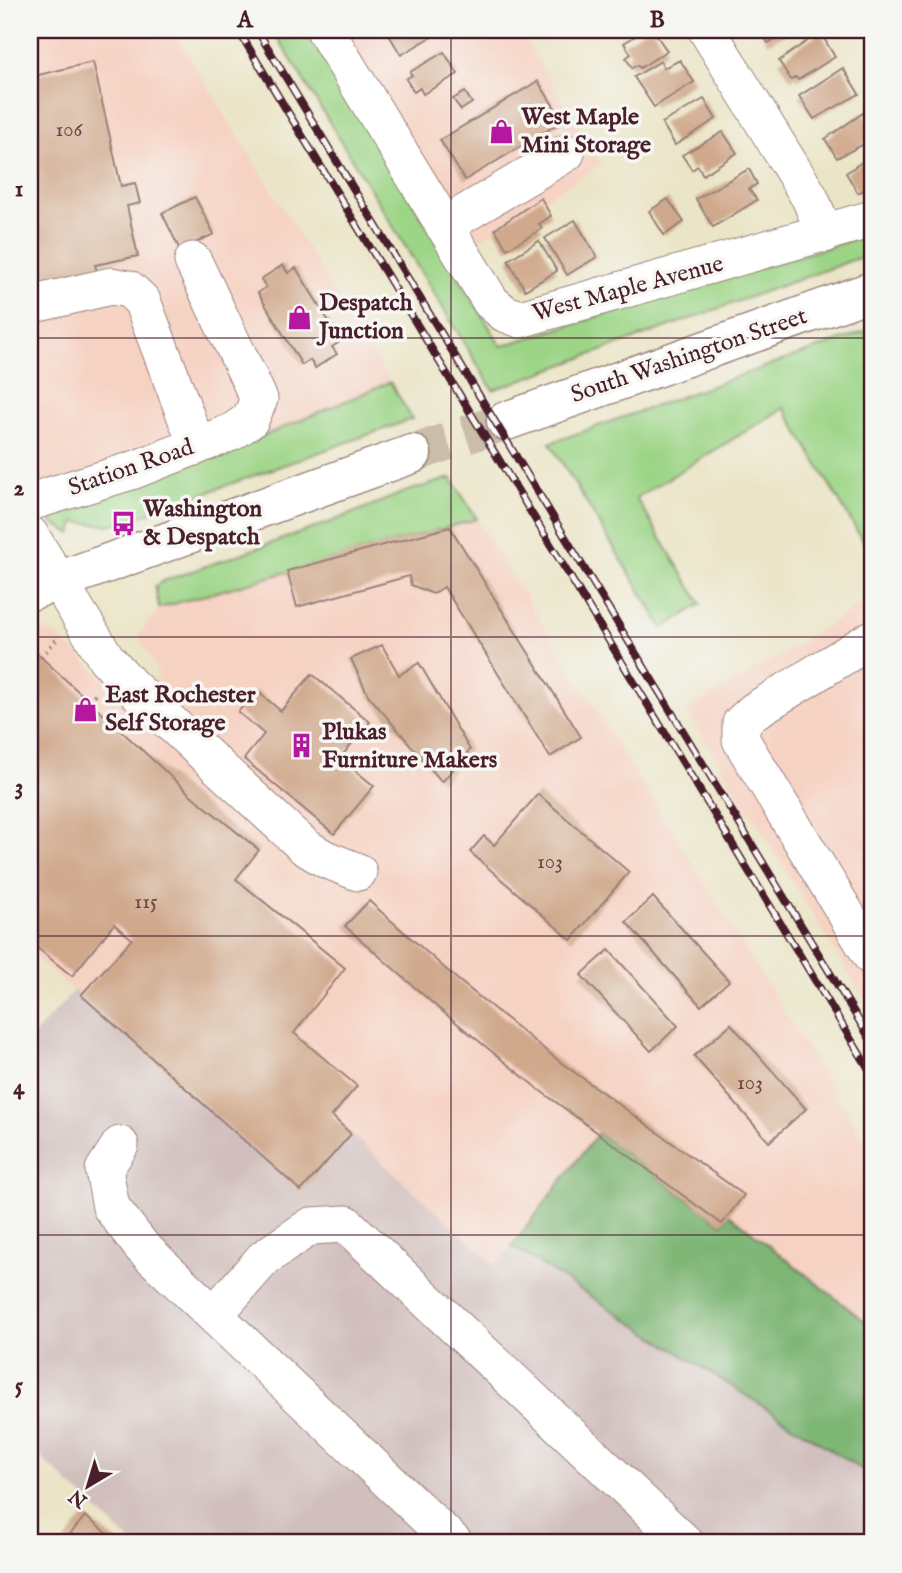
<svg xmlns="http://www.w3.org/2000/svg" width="902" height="1573" viewBox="0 0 902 1573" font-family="'IM FELL English',serif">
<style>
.built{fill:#f6d2c3}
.industrial{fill:#d1bfbd}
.green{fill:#9dd587;stroke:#747a59;stroke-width:2}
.forest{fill:#7eb674;stroke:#646a50;stroke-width:2}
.building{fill:#d0a98c}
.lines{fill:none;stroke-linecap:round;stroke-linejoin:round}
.major-tunnel{stroke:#cbbda9;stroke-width:38;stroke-dasharray:38 19;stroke-linecap:butt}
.minor-casing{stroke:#9a827a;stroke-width:39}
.major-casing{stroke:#9a827a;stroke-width:41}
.path{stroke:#9a827a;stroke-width:4.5;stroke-dasharray:2 5;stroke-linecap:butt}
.minor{stroke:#fff;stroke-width:37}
.major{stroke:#fff;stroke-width:38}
.rail-casing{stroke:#4a1f2b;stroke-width:8}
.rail{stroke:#f6f6f2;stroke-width:5;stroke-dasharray:16;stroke-linecap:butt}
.grid{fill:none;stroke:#4a1f2b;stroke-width:2;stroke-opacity:0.55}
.labels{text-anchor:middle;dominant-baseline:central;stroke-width:7;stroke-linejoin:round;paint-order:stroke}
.number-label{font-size:21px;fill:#6c4243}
.poi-label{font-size:24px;font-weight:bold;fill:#4a1f2b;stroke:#f6f6f2;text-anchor:start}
.street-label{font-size:24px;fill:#4a1f2b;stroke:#f6f6f2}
.neatline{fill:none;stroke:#4a1f2b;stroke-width:2.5}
.grid-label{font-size:23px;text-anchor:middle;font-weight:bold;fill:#4a1f2b}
</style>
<rect width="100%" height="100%" fill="#f6f6f2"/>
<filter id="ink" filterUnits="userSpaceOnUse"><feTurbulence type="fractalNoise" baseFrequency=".0143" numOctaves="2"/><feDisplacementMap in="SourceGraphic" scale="14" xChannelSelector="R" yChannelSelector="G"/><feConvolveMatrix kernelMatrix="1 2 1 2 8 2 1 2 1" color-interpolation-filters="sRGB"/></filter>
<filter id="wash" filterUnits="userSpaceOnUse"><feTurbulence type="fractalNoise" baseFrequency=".00686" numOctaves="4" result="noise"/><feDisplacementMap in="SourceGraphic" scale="28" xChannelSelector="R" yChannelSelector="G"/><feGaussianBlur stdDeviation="1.57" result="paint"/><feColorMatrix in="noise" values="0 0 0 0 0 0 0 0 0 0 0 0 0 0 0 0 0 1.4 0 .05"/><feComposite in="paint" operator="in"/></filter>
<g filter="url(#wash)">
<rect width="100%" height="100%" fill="#ebe5c8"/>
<g class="built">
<path d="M30 30H173L390 382 238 447 30 484Z"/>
<path d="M341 30H519L602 164 472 244Z"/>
<path d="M477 519 872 1152V1327L729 1215 722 1224 598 1133 496 1266 351 1135 301 1191 30 953V625L58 636 120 694 142 671 153 681 159 675 138 635 159 608Z"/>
<path d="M872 594V1011L687 711 848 613Z"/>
</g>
<path class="industrial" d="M74 990 301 1191 351 1134 495 1265 512 1246 872 1476V1543H132L30 1447V1040Z"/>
<g class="green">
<path d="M273 30H307L501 346 872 234V253L493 390Z"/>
<path d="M872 329V556L784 408 636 498 701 604 663 628 550 443Z"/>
<path d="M390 382 412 419 127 521 107 525 75 522 72 534 52 523 54 512 238 447Z"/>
<path d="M451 478 477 519 159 608 155 586 164 581 331 522 405 492Z"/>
</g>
<path class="forest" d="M598 1133 722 1224 729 1214 872 1327V1476L512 1246Z"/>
<g id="blocks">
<g class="building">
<path d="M386 30H443L401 55Z"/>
<path d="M645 30H653L667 51 640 68 637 65 632 68 626 58 631 54 624 43Z"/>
<path d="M760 30H794L768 43Z"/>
<path d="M820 32 835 57 798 80 796 77 791 80 779 61Z"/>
<path d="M444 52 458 74 423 94 420 88 414 92 406 79 412 75 410 72Z"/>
<path d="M680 60 694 82 654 107 634 77 661 61 664 68Z"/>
<path d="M93 62 121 186 135 183 140 203 127 206 138 256 95 265 97 271 30 290V77Z"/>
<path d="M843 68 859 94 814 119 799 96Z"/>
<path d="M538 81 563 121 465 180 440 140Z"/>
<path d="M465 92 472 103 461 110 453 99Z"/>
<path d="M704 99 716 119 675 145 662 123Z"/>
<path d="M863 113 872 127 868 132 872 140 837 158 825 139Z"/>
<path d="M723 132 737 153 703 175 698 166 692 170 682 155Z"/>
<path d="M872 155V186L858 193 846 173Z"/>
<path d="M749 169 757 184 749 189 757 200 713 227 696 199Z"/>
<path d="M195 197 214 234 180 250 162 213Z"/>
<path d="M541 198 551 216 539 224 542 229 507 249 495 229Z"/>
<path d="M668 199 684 222 664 235 649 211Z"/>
<path d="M575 220 597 257 567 275 545 238Z"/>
<path d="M539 241 557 271 525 290 508 260Z"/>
<path d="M283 265 288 273 296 268 341 341 332 347 337 354 315 368 310 360 302 365 258 293 266 287 261 279Z"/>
<path d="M450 527 581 737 550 757 444 587 433 594 411 585 409 576 297 607 287 571Z"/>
<path d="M382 645 399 675 419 663 470 750 442 782 368 695 351 659Z"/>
<path d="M30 647 192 796 259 850 236 879 345 968 294 1033 357 1086 332 1116 351 1134 301 1191 81 995 132 939 114 924 72 976 30 942Z"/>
<path d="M312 674 370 722 340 758 374 786 334 834 244 759 264 734 238 712 256 690 281 711Z"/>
<path d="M538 794 629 872 571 940 470 852 484 836 494 845Z"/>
<path d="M653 897 729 981 701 1006 626 922Z"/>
<path d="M369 901 457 979 559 1061 744 1195 722 1224 538 1089 437 1007 345 926Z"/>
<path d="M609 950 678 1026 651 1051 581 975Z"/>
<path d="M731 1024 806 1109 769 1142 694 1056Z"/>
<path d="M85 1516 119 1543H63Z"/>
</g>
</g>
</g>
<g filter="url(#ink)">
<use href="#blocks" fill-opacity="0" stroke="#9a827a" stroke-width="2"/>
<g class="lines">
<path class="major-tunnel" d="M412 454 506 421"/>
<defs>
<g id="minor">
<path d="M325 30 491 302 504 313 520 319 872 219"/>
<path d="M707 30 810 198 825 234"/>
<path d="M444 226 566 153"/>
<path d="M30 305 111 286 129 289 142 301 197 446"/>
<path d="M30 502 134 470 232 432 250 420 259 399 193 261"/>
<path d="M30 535 106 658 131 686 305 847 325 859 358 872"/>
<path d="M872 639 754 711 741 723V740L872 957"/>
<path d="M120 1145 104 1170 111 1207 142 1247 454 1543"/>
<path d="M214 1315 264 1258 311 1226 346 1224 685 1543"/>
</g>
<g id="major">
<path d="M506 421 872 291"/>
<path d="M30 591 412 454"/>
</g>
</defs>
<use href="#minor" class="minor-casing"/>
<use href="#major" class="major-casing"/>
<g class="path">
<path d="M41 657 56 640"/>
<path d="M89 701 98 691"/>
</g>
<use href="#minor" class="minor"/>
<use href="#major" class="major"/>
<defs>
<g id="rail">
<path d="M238 30 872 1074"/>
<path d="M257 30 872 1042"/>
</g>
</defs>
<use href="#rail" class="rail-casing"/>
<use href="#rail" class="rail"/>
</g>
</g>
<path class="grid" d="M451 30V1543M30 338H872M30 637H872M30 936H872M30 1235H872"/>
<defs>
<symbol id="shop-bare" viewBox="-9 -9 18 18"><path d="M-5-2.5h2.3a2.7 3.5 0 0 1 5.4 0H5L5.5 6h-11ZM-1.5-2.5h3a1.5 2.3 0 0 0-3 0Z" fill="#b5179e" stroke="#f6f6f2" stroke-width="2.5" paint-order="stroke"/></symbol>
<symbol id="bus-bare" viewBox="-9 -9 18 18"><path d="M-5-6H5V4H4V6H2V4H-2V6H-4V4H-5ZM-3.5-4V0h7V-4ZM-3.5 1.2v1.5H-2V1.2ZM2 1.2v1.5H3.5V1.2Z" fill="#b5179e" stroke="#f6f6f2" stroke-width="2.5" paint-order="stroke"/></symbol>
<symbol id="building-bare" viewBox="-9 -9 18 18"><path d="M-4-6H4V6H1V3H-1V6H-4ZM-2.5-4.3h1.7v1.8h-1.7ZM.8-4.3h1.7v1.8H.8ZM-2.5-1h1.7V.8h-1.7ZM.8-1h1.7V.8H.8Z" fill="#b5179e" stroke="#f6f6f2" stroke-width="2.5" paint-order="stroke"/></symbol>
</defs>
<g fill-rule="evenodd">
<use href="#shop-bare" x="484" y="114" width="35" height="35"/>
<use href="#shop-bare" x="282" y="300" width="35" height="35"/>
<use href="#bus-bare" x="106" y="506" width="35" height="35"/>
<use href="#shop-bare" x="68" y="692" width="35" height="35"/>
<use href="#building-bare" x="284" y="728" width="35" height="35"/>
</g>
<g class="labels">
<g class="number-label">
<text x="69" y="130">106</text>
<text x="550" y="862">103</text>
<text x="146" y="902">115</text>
<text x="750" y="1083">103</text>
</g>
<g class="poi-label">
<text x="521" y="117">West Maple<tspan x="521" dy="28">Mini Storage</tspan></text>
<text x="319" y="303">Despatch<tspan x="319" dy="28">Junction</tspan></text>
<text x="143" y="509">Washington<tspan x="143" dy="28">&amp; Despatch</tspan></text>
<text x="105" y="695">East Rochester<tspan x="105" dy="28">Self Storage</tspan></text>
<text x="322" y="732">Plukas<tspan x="322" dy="28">Furniture Makers</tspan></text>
</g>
<g class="street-label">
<text transform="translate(628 289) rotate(-15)">West Maple Avenue</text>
<text transform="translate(689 356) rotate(-19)">South Washington Street</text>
<text transform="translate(131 468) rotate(-19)">Station Road</text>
</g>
</g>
<rect width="902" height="1573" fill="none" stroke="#f6f6f2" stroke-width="77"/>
<g transform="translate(88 1486) rotate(218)" stroke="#f6f6f2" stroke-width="5" paint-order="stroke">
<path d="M0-5L12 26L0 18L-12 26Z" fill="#4a1f2b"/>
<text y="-10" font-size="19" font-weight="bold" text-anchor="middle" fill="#4a1f2b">N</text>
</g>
<rect x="38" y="38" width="826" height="1496" class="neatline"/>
<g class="grid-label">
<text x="245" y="27">A</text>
<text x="657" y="27">B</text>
<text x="19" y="196">1</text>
<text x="19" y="495">2</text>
<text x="19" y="794">3</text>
<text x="19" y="1094">4</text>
<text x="19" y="1393">5</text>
</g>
</svg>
